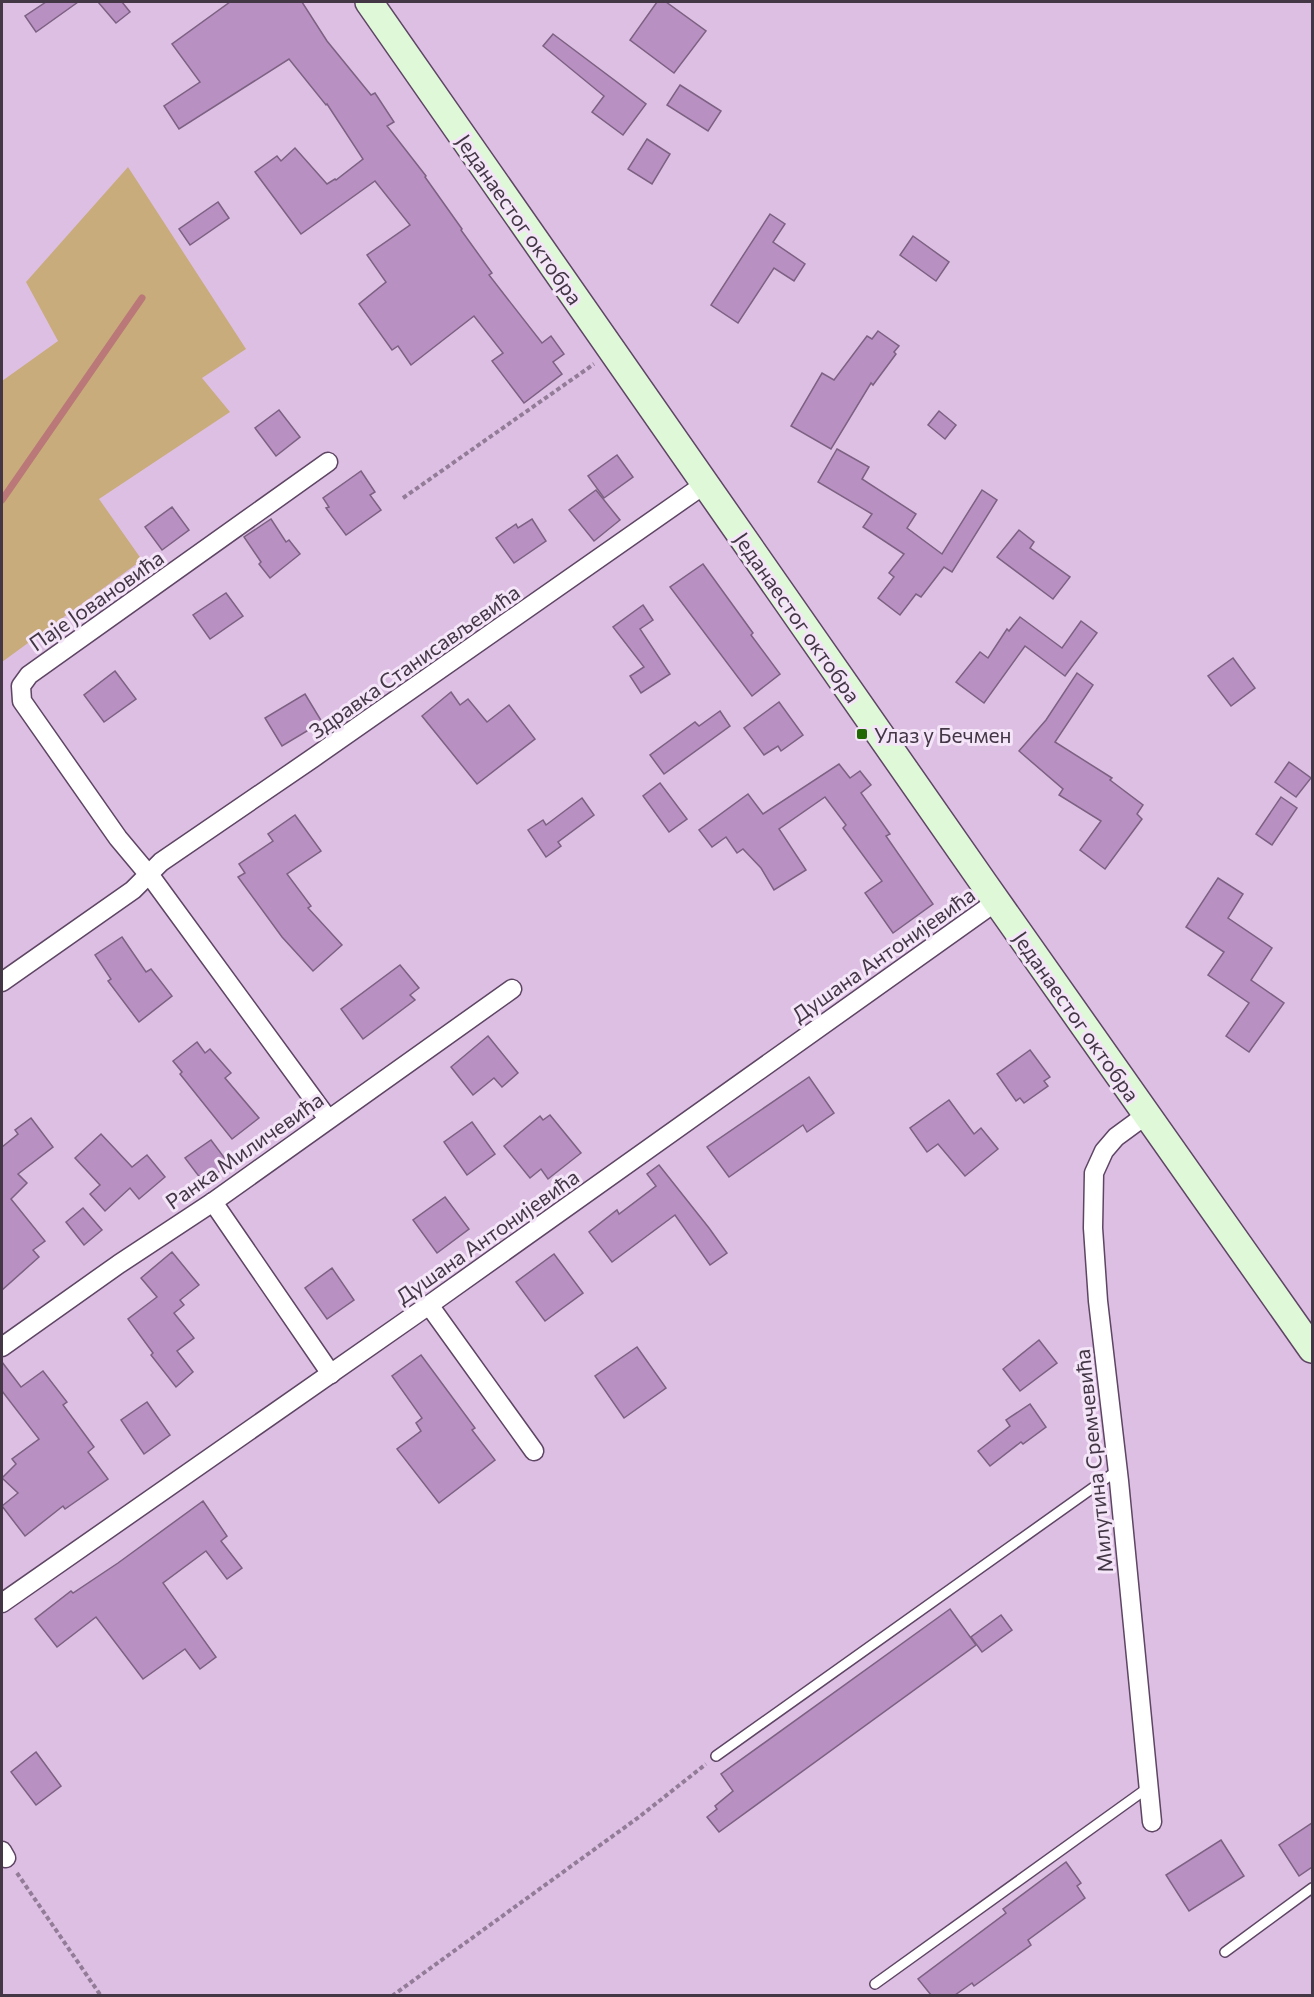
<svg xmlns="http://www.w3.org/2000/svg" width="1314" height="1997" viewBox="0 0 1314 1997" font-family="Commissioner,sans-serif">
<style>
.green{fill:#c9ac7c}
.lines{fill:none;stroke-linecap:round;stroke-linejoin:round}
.stream{stroke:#ba7878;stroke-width:7}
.building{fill:#b890c2;stroke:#7c6182;stroke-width:1.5}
.service-casing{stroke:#5e4564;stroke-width:12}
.minor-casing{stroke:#5e4564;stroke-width:21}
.secondary-casing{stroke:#5e4564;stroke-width:30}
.path{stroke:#927c97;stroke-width:4;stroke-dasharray:4.5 3;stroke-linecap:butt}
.service{stroke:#fff;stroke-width:9}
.minor{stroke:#fff;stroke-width:18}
.secondary{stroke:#def8d8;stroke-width:27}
.poi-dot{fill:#206905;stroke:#f5e5f8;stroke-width:2}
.labels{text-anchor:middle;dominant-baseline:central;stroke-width:6;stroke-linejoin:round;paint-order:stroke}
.street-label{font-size:21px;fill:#433746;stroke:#f5e5f8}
.poi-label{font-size:21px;fill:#433746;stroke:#f5e5f8;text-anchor:start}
</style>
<rect width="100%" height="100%" fill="#ddbfe4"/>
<path class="green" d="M128 167 246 349 202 378 230 412 99 499 142 560 2 662V381L58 341 26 282Z"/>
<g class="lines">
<path class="stream" d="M2 500 142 298"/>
</g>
<g class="building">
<path d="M46 2H78L36 32 25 16Z"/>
<path d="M98 2H122L130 12 116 23Z"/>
<path d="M230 2H302L327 41 371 95 375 93 394 122 387 126 426 176 425 177 462 229 461 230 492 273 489 275 542 343 551 336 564 354 553 362 562 374 524 403 492 361 503 353 474 316 411 365 398 346 392 350 359 304 386 282 367 255 410 225 375 181 301 234 255 172 277 156 281 161 295 148 327 184 335 179 336 180 363 159 327 104 326 105 289 59 179 129 164 106 200 82 172 44Z"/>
<path d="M657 2H666L706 31 674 73 630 40Z"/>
<path d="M553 34 646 104 623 135 592 112 604 96 543 46Z"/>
<path d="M680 85 721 111 708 131 667 105Z"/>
<path d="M647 139 670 154 652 184 628 169Z"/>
<path d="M218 202 229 218 190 245 179 229Z"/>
<path d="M770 214 785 224 773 242 805 264 794 281 774 268 738 323 711 305Z"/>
<path d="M913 236 949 262 936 281 900 255Z"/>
<path d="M878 331 899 346 894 352 896 354 873 385 871 383 831 449 791 426 822 373 834 380 867 336 872 339Z"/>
<path d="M279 410 300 437 276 456 255 428Z"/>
<path d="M939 411 956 425 945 439 928 425Z"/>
<path d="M837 449 869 467 862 479 916 514 907 528 942 554 982 490 997 500 952 572 944 567 921 597 916 594 900 615 878 598 894 577 889 573 904 554 863 527 872 514 818 482Z"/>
<path d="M617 455 633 477 604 498 588 476Z"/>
<path d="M361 471 375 492 370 495 381 510 346 535 326 508 329 507 323 498Z"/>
<path d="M596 490 620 520 594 541 569 510Z"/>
<path d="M172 507 189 530 162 550 145 527Z"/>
<path d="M271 519 286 542 289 540 300 554 270 578 259 564 261 562 244 537Z"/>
<path d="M532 519 546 541 514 563 496 538 516 524 518 528Z"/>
<path d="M1019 530 1034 542 1030 548 1070 577 1053 599 997 557Z"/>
<path d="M703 564 753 633 751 635 780 674 752 696 670 587Z"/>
<path d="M226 593 243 616 210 639 193 615Z"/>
<path d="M643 605 653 620 640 629 670 674 641 693 630 676 644 667 613 627Z"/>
<path d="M1020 617 1062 648 1081 621 1097 633 1065 676 1025 646 984 703 956 682 980 652 988 658 1007 629 1009 631Z"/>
<path d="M1233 658 1255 688 1231 706 1208 676Z"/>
<path d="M115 671 136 699 104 722 84 695Z"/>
<path d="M1077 673 1093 685 1055 742 1112 778 1110 780 1143 805 1137 814 1142 819 1105 869 1080 850 1101 821 1059 795 1063 789 1019 751 1046 720Z"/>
<path d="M451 692 460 705 468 699 487 722 509 705 535 739 477 784 422 716Z"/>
<path d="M305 694 322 722 282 746 265 718Z"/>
<path d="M779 702 803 735 781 751 778 746 764 755 744 728Z"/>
<path d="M720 711 730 726 664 774 650 755 695 722 699 726Z"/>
<path d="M1289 762 1311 778 1296 797 1275 782Z"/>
<path d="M839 764 850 778 860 771 871 785 861 793 890 834 886 836 933 904 893 933 865 893 882 881 843 828 846 825 825 797 779 829 806 870 774 890 761 868 743 849 737 853 726 837 712 847 699 830 748 794 763 814Z"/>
<path d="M660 783 687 819 669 832 643 796Z"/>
<path d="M1281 797 1297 808 1272 845 1256 834Z"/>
<path d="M582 798 594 815 558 842 561 846 546 857 528 830 543 820 546 825Z"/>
<path d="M295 815 321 851 287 874 311 906 308 908 342 945 313 971 282 937 238 877 245 873 239 864 273 841 268 834Z"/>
<path d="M1218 878 1243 894 1228 918 1272 948 1251 980 1284 1003 1249 1052 1226 1036 1249 1003 1208 975 1224 952 1186 927Z"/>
<path d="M122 937 146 972 151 969 172 996 139 1022 108 981 111 979 95 955Z"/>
<path d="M400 965 419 988 410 995 415 1000 363 1039 341 1009Z"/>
<path d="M488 1036 518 1073 502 1087 494 1078 473 1095 451 1067Z"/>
<path d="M197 1042 205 1053 210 1049 231 1073 225 1078 259 1118 232 1139 180 1074 182 1072 173 1061Z"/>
<path d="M1030 1050 1050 1077 1044 1081 1048 1086 1024 1103 1020 1098 1016 1101 997 1074Z"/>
<path d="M809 1077 834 1113 807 1132 803 1125 729 1177 707 1147Z"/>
<path d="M949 1100 974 1134 981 1128 998 1149 965 1176 938 1144 927 1152 910 1128Z"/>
<path d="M550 1115 581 1153 548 1179 541 1169 530 1178 504 1146 540 1116 543 1120Z"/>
<path d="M31 1118 53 1147 18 1174 27 1183 11 1199 45 1241 33 1250 39 1257 2 1290V1147L18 1134 15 1130Z"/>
<path d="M472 1122 495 1154 467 1175 444 1142Z"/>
<path d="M101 1134 132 1167 147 1155 165 1177 139 1199 130 1188 105 1211 90 1194 100 1185 75 1158Z"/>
<path d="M211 1140 229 1164 204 1183 185 1158Z"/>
<path d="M659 1165 709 1228 727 1253 710 1265 675 1215 612 1262 589 1232 617 1210 619 1214 656 1186 647 1174Z"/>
<path d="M445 1197 469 1229 437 1253 413 1220Z"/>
<path d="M83 1208 102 1230 84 1245 66 1222Z"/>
<path d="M172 1252 199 1285 180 1300 184 1305 174 1313 194 1338 177 1351 193 1372 176 1387 151 1355 153 1353 128 1319 157 1297 141 1278Z"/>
<path d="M554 1254 583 1293 545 1321 516 1282Z"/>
<path d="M332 1268 354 1300 327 1319 305 1288Z"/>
<path d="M1039 1340 1057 1363 1020 1391 1003 1369Z"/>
<path d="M637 1347 666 1388 624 1418 595 1376Z"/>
<path d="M421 1355 475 1428 472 1430 495 1460 439 1503 397 1449 421 1431 416 1423 422 1418 392 1376Z"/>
<path d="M2 1362 21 1387 43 1371 67 1402 63 1405 94 1447 88 1452 108 1479 65 1509 63 1506 25 1536 2 1506 18 1493 2 1478 16 1464 12 1459 39 1439 2 1391Z"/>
<path d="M147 1402 170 1435 144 1454 121 1420Z"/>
<path d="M1030 1404 1046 1427 1023 1444 1021 1442 990 1466 978 1451 1010 1426 1006 1420Z"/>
<path d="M203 1501 227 1536 221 1541 242 1568 227 1579 206 1551 163 1583 216 1657 200 1669 185 1649 143 1679 96 1617 57 1647 35 1619 71 1591 73 1593 118 1563Z"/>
<path d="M950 1609 976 1645 719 1832 707 1817 717 1809 715 1806 733 1791 721 1774Z"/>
<path d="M1001 1615 1012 1630 982 1652 971 1637Z"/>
<path d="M36 1752 61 1786 36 1805 11 1772Z"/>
<path d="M1312 1823V1867L1299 1876 1279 1845Z"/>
<path d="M1221 1840 1244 1876 1189 1911 1166 1875Z"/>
<path d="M1066 1862 1081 1883 1077 1886 1085 1898 1028 1940 1031 1945 974 1986 972 1983 955 1995H931L918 1979 1006 1913 1003 1909Z"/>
</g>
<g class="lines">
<defs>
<g id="service">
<path d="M716 1756 1118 1470"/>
<path d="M1225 1952 1312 1888"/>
<path d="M875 1984 1149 1787"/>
</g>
<g id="minor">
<path d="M328 462 29 675 21 686 22 701 118 838 154 881 328 1119"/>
<path d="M2 982 133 890 161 862 313 758 705 484"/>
<path d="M1146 1115 1116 1137 1104 1151 1094 1173 1093 1228 1098 1301 1119 1481 1152 1822"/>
<path d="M213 1202 331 1374"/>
<path d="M429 1305 534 1451"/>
<path d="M2 1347 119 1264 213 1202 512 989"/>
<path d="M2 1603 429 1305 997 901"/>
<path d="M2 1851 6 1858"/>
</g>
<path id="secondary" d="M369 2 985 885 1312 1349"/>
</defs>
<use href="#service" class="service-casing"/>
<use href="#minor" class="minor-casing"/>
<use href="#secondary" class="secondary-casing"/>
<g class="path">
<path d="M403 498 594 364"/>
<path d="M17 1873 101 1996"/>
<path d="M392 1996 639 1817 706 1764"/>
</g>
<use href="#service" class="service"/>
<use href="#minor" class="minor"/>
<use href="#secondary" class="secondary"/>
</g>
<rect class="poi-dot" x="856" y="728" width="12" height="12" rx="3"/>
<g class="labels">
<g class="street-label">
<text transform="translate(520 219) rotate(55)">Једанаестог октобра</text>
<text transform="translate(96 600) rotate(-35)">Паје Јовановића</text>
<text transform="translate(798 617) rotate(55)">Једанаестог октобра</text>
<text transform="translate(414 661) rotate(-35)">Здравка Станисављевића</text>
<text transform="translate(883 954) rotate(-35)">Душана Антонијевића</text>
<text transform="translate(1077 1016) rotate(55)">Једанаестог октобра</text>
<text transform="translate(244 1150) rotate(-35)">Ранка Миличевића</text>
<text transform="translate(487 1236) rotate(-35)">Душана Антонијевића</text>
<text transform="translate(1093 1461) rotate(-96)">Милутина Сремчевића</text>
</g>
<g class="poi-label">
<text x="874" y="734">Улаз у Бечмен</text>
</g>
</g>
<rect width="1314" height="1997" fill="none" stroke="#433746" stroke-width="6"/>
</svg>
